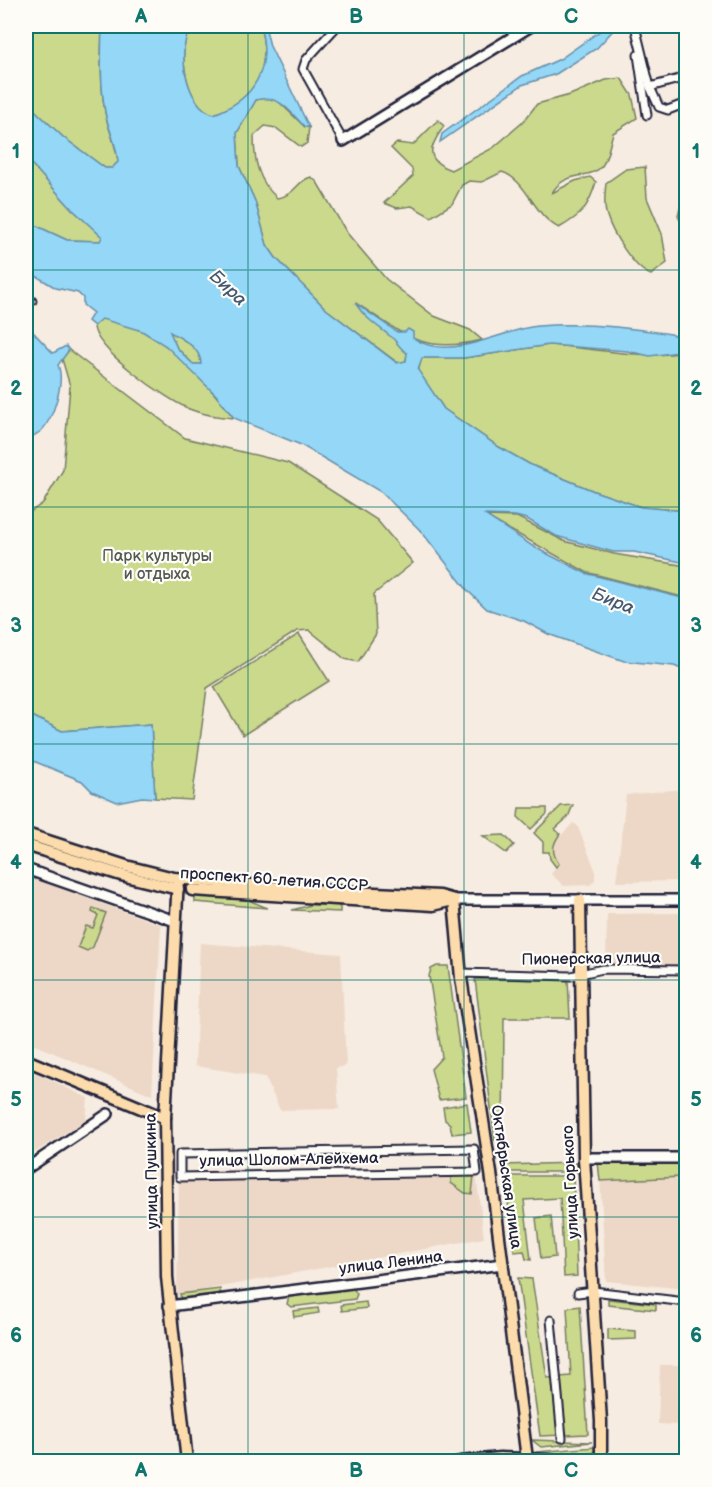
<svg xmlns="http://www.w3.org/2000/svg" width="712" height="1487" viewBox="0 0 712 1487" font-family="'Balsamiq Sans',sans-serif">
<style>
.built{fill:#edd8c7}
.green{fill:#cbd98c;stroke:#767e64;stroke-width:1.5}
.water{fill:#94d7f6;stroke:#668fab;stroke-width:1.5;fill-rule:evenodd}
.lines{fill:none;stroke-linecap:round;stroke-linejoin:round}
.street-casing{stroke:#22223b;stroke-width:11}
.secondary-casing{stroke:#22223b;stroke-width:14}
.primary-casing{stroke:#22223b;stroke-width:15}
.street{stroke:#fdfcf7;stroke-width:7}
.secondary{stroke:#fdfcf7;stroke-width:9}
.primary{stroke:#fcdcac;stroke-width:10}
.grid{fill:none;stroke:#0f766e;stroke-width:1.5;stroke-opacity:0.55}
.labels{text-anchor:middle;dominant-baseline:central;stroke-width:4.5;stroke-linejoin:round;paint-order:stroke}
.park-label{font-size:16px;fill:#555953;stroke:#fdfcf7}
.street-label{font-size:16px;fill:#22223b;stroke:#fdfcf7}
.water-label{font-size:18px;font-style:italic;fill:#445873;stroke:#fdfcf7}
.neatline{fill:none;stroke:#0f766e;stroke-width:2}
.grid-label{font-size:20px;text-anchor:middle;font-weight:bold;fill:#0f766e}
</style>
<rect width="100%" height="100%" fill="#f6ece1"/>
<filter id="ink" filterUnits="userSpaceOnUse"><feTurbulence type="fractalNoise" baseFrequency=".0167" numOctaves="2"/><feDisplacementMap in="SourceGraphic" scale="12" xChannelSelector="R" yChannelSelector="G"/><feConvolveMatrix kernelMatrix="1 2 1 2 8 2 1 2 1" color-interpolation-filters="sRGB"/></filter>
<g filter="url(#ink)">
<g class="built">
<path d="M672 790H686V881L616 882 626 795Z"/>
<path d="M573 823 577 825 595 869V880L590 885 564 886 551 874 559 864 552 850 553 844Z"/>
<path d="M26 876 161 925 152 1095 26 1041Z"/>
<path d="M686 913V965L606 964 607 914Z"/>
<path d="M200 943 341 954 346 1066 336 1068 339 1109 280 1110 265 1077 195 1066Z"/>
<path d="M26 1068 88 1098 86 1120 26 1158Z"/>
<path d="M476 1173 484 1238 177 1295 179 1175Z"/>
<path d="M686 1175V1289L606 1281 600 1177Z"/>
<path d="M660 1365H679L677 1425 658 1424Z"/>
</g>
<g class="green">
<path d="M26 26H102C101 54 100 83 105 112 108 129 116 144 118 162L112 168H105L63 137 26 102Z"/>
<path d="M193 26H260C272 68 256 99 214 114 186 109 174 44 193 26Z"/>
<path d="M621 78 632 95 637 118 613 133C610 142 608 158 602 166 591 180 564 170 552 193L575 181 590 177 596 182C588 208 582 215 559 228 533 215 527 180 502 172L482 182 469 181 462 185 452 204 431 217 412 206 397 208 384 203 413 176 412 169 391 148 397 143 413 145 438 120 444 126C430 146 423 159 451 170L493 148 523 122 537 104 570 95 606 80Z"/>
<path d="M269 97 276 99 305 127H309L307 143 301 147 276 128 265 126 254 136C254 160 258 181 277 198 296 195 296 181 311 177L317 182 347 233 386 279 434 316 470 330 482 340C422 355 404 334 357 304 366 321 382 325 394 339 399 345 400 348 407 353L406 361 398 363 326 309 276 258 267 245 255 201 239 166 237 133 256 100Z"/>
<path d="M26 158 72 209 103 237 100 241 67 240 26 221Z"/>
<path d="M645 167 647 198 662 234 667 263 651 275C634 269 612 233 607 216 603 206 605 193 606 183L626 169Z"/>
<path d="M686 186V233L678 216Z"/>
<path d="M102 318C115 322 130 325 142 331 176 346 211 389 234 418 218 417 204 415 189 409 167 400 94 349 94 326Z"/>
<path d="M169 331C182 339 201 347 201 364H193L177 348Z"/>
<path d="M549 345C595 348 642 360 686 352V511L641 507 594 491 531 465 499 447 444 409 418 371 422 358H464Z"/>
<path d="M69 350 185 438 288 463 377 520 413 563 374 594 376 634 358 662 345 659 309 630 297 631 207 688 192 800 155 798 151 724 62 731 26 713V515L43 503 63 470 70 386 62 359Z"/>
<path d="M485 516 517 517 564 541 614 554 686 566V598L586 572Z"/>
<path d="M299 634 329 681 243 735 214 687Z"/>
<path d="M573 805 568 817 555 829 560 834C552 845 551 852 559 864L556 867 550 859 549 852H543V842L534 833 561 806Z"/>
<path d="M519 808H547V814L531 829 518 817Z"/>
<path d="M504 835 514 845 506 853 483 836Z"/>
<path d="M195 894 244 898 267 908 195 902Z"/>
<path d="M311 905H337L340 907V912L292 910Z"/>
<path d="M93 908 106 913 93 947 87 951 78 947 86 926 93 928 98 915 92 912Z"/>
<path d="M437 966H448L466 1097 439 1100 431 1069 442 1057 429 976 431 969Z"/>
<path d="M475 979 568 980 570 1018H504L503 1140H495Z"/>
<path d="M467 1103 471 1132 452 1134 450 1124 445 1120 443 1107Z"/>
<path d="M598 1162 681 1163 682 1177 600 1181Z"/>
<path d="M576 1163 580 1172H504L502 1165Z"/>
<path d="M451 1175H474L472 1194 465 1193 451 1183Z"/>
<path d="M505 1176H573L577 1276 564 1277 560 1198 524 1200 531 1260 526 1259 524 1251 514 1252Z"/>
<path d="M551 1216 555 1257 541 1259 536 1218Z"/>
<path d="M518 1278 532 1279 547 1378 571 1376 567 1308 580 1306 588 1434 540 1436Z"/>
<path d="M353 1288 357 1294 355 1299 291 1307 287 1304 289 1296Z"/>
<path d="M220 1289 221 1296 181 1300 180 1294Z"/>
<path d="M608 1299 656 1304V1310L608 1305Z"/>
<path d="M366 1302 367 1308 342 1311 341 1305Z"/>
<path d="M318 1308 319 1313 294 1317 293 1311Z"/>
<path d="M608 1329 636 1331V1339L608 1340Z"/>
<path d="M532 1440 592 1442 541 1447Z"/>
<path d="M595 1447 593 1453 536 1454V1452Z"/>
</g>
<g class="water">
<path d="M102 26H193C174 45 186 108 214 114 256 99 272 67 260 26H265L270 46 309 127H305C289 111 280 94 256 100L237 133 239 166 255 201 267 245 276 258 326 309 397 363 406 361 407 353C399 348 397 341 390 336 376 325 365 318 355 303L397 332H405L408 329 413 332V338C450 363 499 330 538 326 582 322 627 327 671 334 681 338 687 340 686 351L650 356 627 351 549 345 464 358H422L418 370 444 409 499 447 531 465 594 491 641 507 686 511V563L634 552H613L556 536 527 519 515 516 485 515 534 547 585 573 686 599V671L674 666 624 661 548 634 524 621 487 609 468 591 421 531 381 492 301 445 234 418 216 395 166 346 142 331 102 319 94 326 88 321 93 313 83 305V298L78 293 56 288 26 270V221L67 240 100 241 102 237 72 209 26 158V102L63 137 105 168H112L118 162C117 144 108 129 105 112 100 83 101 54 102 26ZM170 332C183 339 201 348 201 364H193L177 348Z"/>
<path d="M607 26H617L597 48 556 74 522 85 440 142 442 134 522 76 560 59Z"/>
<path d="M26 329 33 332 53 353 66 346 69 350 58 365C65 381 54 417 42 430 38 434 31 437 26 440Z"/>
<path d="M26 713 62 731 151 724 155 798 142 797 117 802 92 791 82 781 26 758Z"/>
</g>
<g class="lines">
<defs>
<g id="street">
<path d="M337 26 306 60 303 69 343 141"/>
<path d="M635 26 650 87 686 77"/>
<path d="M638 55 647 115"/>
<path d="M650 87 659 107 668 110 686 103"/>
<path d="M26 305 32 301"/>
<path d="M461 973 571 976 603 969 686 970"/>
<path d="M474 1149 477 1172 180 1177V1154Z"/>
<path d="M578 1293 593 1291 686 1302"/>
<path d="M551 1320 562 1438"/>
</g>
<g id="secondary">
<path d="M343 141 531 26"/>
<path d="M26 869 175 921"/>
<path d="M454 900H686"/>
<path d="M584 1158H686"/>
<path d="M26 1169 108 1114"/>
<path d="M169 1306 503 1264"/>
</g>
<g id="primary">
<path d="M26 834 126 866 174 878 309 890 440 896 454 900"/>
<path d="M26 845 121 875 178 889"/>
<path d="M178 879 165 1118 167 1277 187 1462"/>
<path d="M192 890 433 905 454 900"/>
<path d="M454 900 461 978 491 1173 527 1459"/>
<path d="M580 900 584 1158 601 1421V1462"/>
<path d="M26 1060 165 1118"/>
<path d="M460 1462 500 1458 595 1462"/>
</g>
</defs>
<use href="#street" class="street-casing"/>
<use href="#secondary" class="secondary-casing"/>
<use href="#primary" class="primary-casing"/>
<use href="#street" class="street"/>
<use href="#secondary" class="secondary"/>
<use href="#primary" class="primary"/>
</g>
</g>
<path class="grid" d="M248 26V1462M464 26V1462M26 270H686M26 507H686M26 744H686M26 980H686M26 1217H686"/>
<g class="labels">
<g class="park-label">
<text x="157" y="556">Парк культуры<tspan x="157" dy="18">и отдыха</tspan></text>
</g>
<g class="street-label">
<text transform="translate(274 880) rotate(4)">проспект 60-летия СССР</text>
<text transform="translate(591 959) rotate(-1)">Пионерская улица</text>
<text transform="translate(289 1160) rotate(-1)">улица Шолом-Алейхема</text>
<text transform="translate(152 1171) rotate(-91)">улица Пушкина</text>
<text transform="translate(506 1177) rotate(82)">Октябрьская улица</text>
<text transform="translate(571 1182) rotate(-93)">улица Горького</text>
<text transform="translate(391 1263) rotate(-7)">улица Ленина</text>
</g>
<g class="water-label">
<text transform="translate(228 288) rotate(43)">Бира</text>
<text transform="translate(613 601) rotate(22)">Бира</text>
</g>
</g>
<rect width="712" height="1487" fill="none" stroke="#fdfcf7" stroke-width="66"/>
<rect x="33" y="33" width="646" height="1421" class="neatline"/>
<g class="grid-label">
<text x="141" y="23">A</text>
<text x="356" y="23">B</text>
<text x="571" y="23">C</text>
<text x="16" y="158">1</text>
<text x="696" y="158">1</text>
<text x="16" y="395">2</text>
<text x="696" y="395">2</text>
<text x="16" y="632">3</text>
<text x="696" y="632">3</text>
<text x="16" y="869">4</text>
<text x="696" y="869">4</text>
<text x="16" y="1106">5</text>
<text x="696" y="1106">5</text>
<text x="16" y="1342">6</text>
<text x="696" y="1342">6</text>
<text x="141" y="1477">A</text>
<text x="356" y="1477">B</text>
<text x="571" y="1477">C</text>
</g>
</svg>
